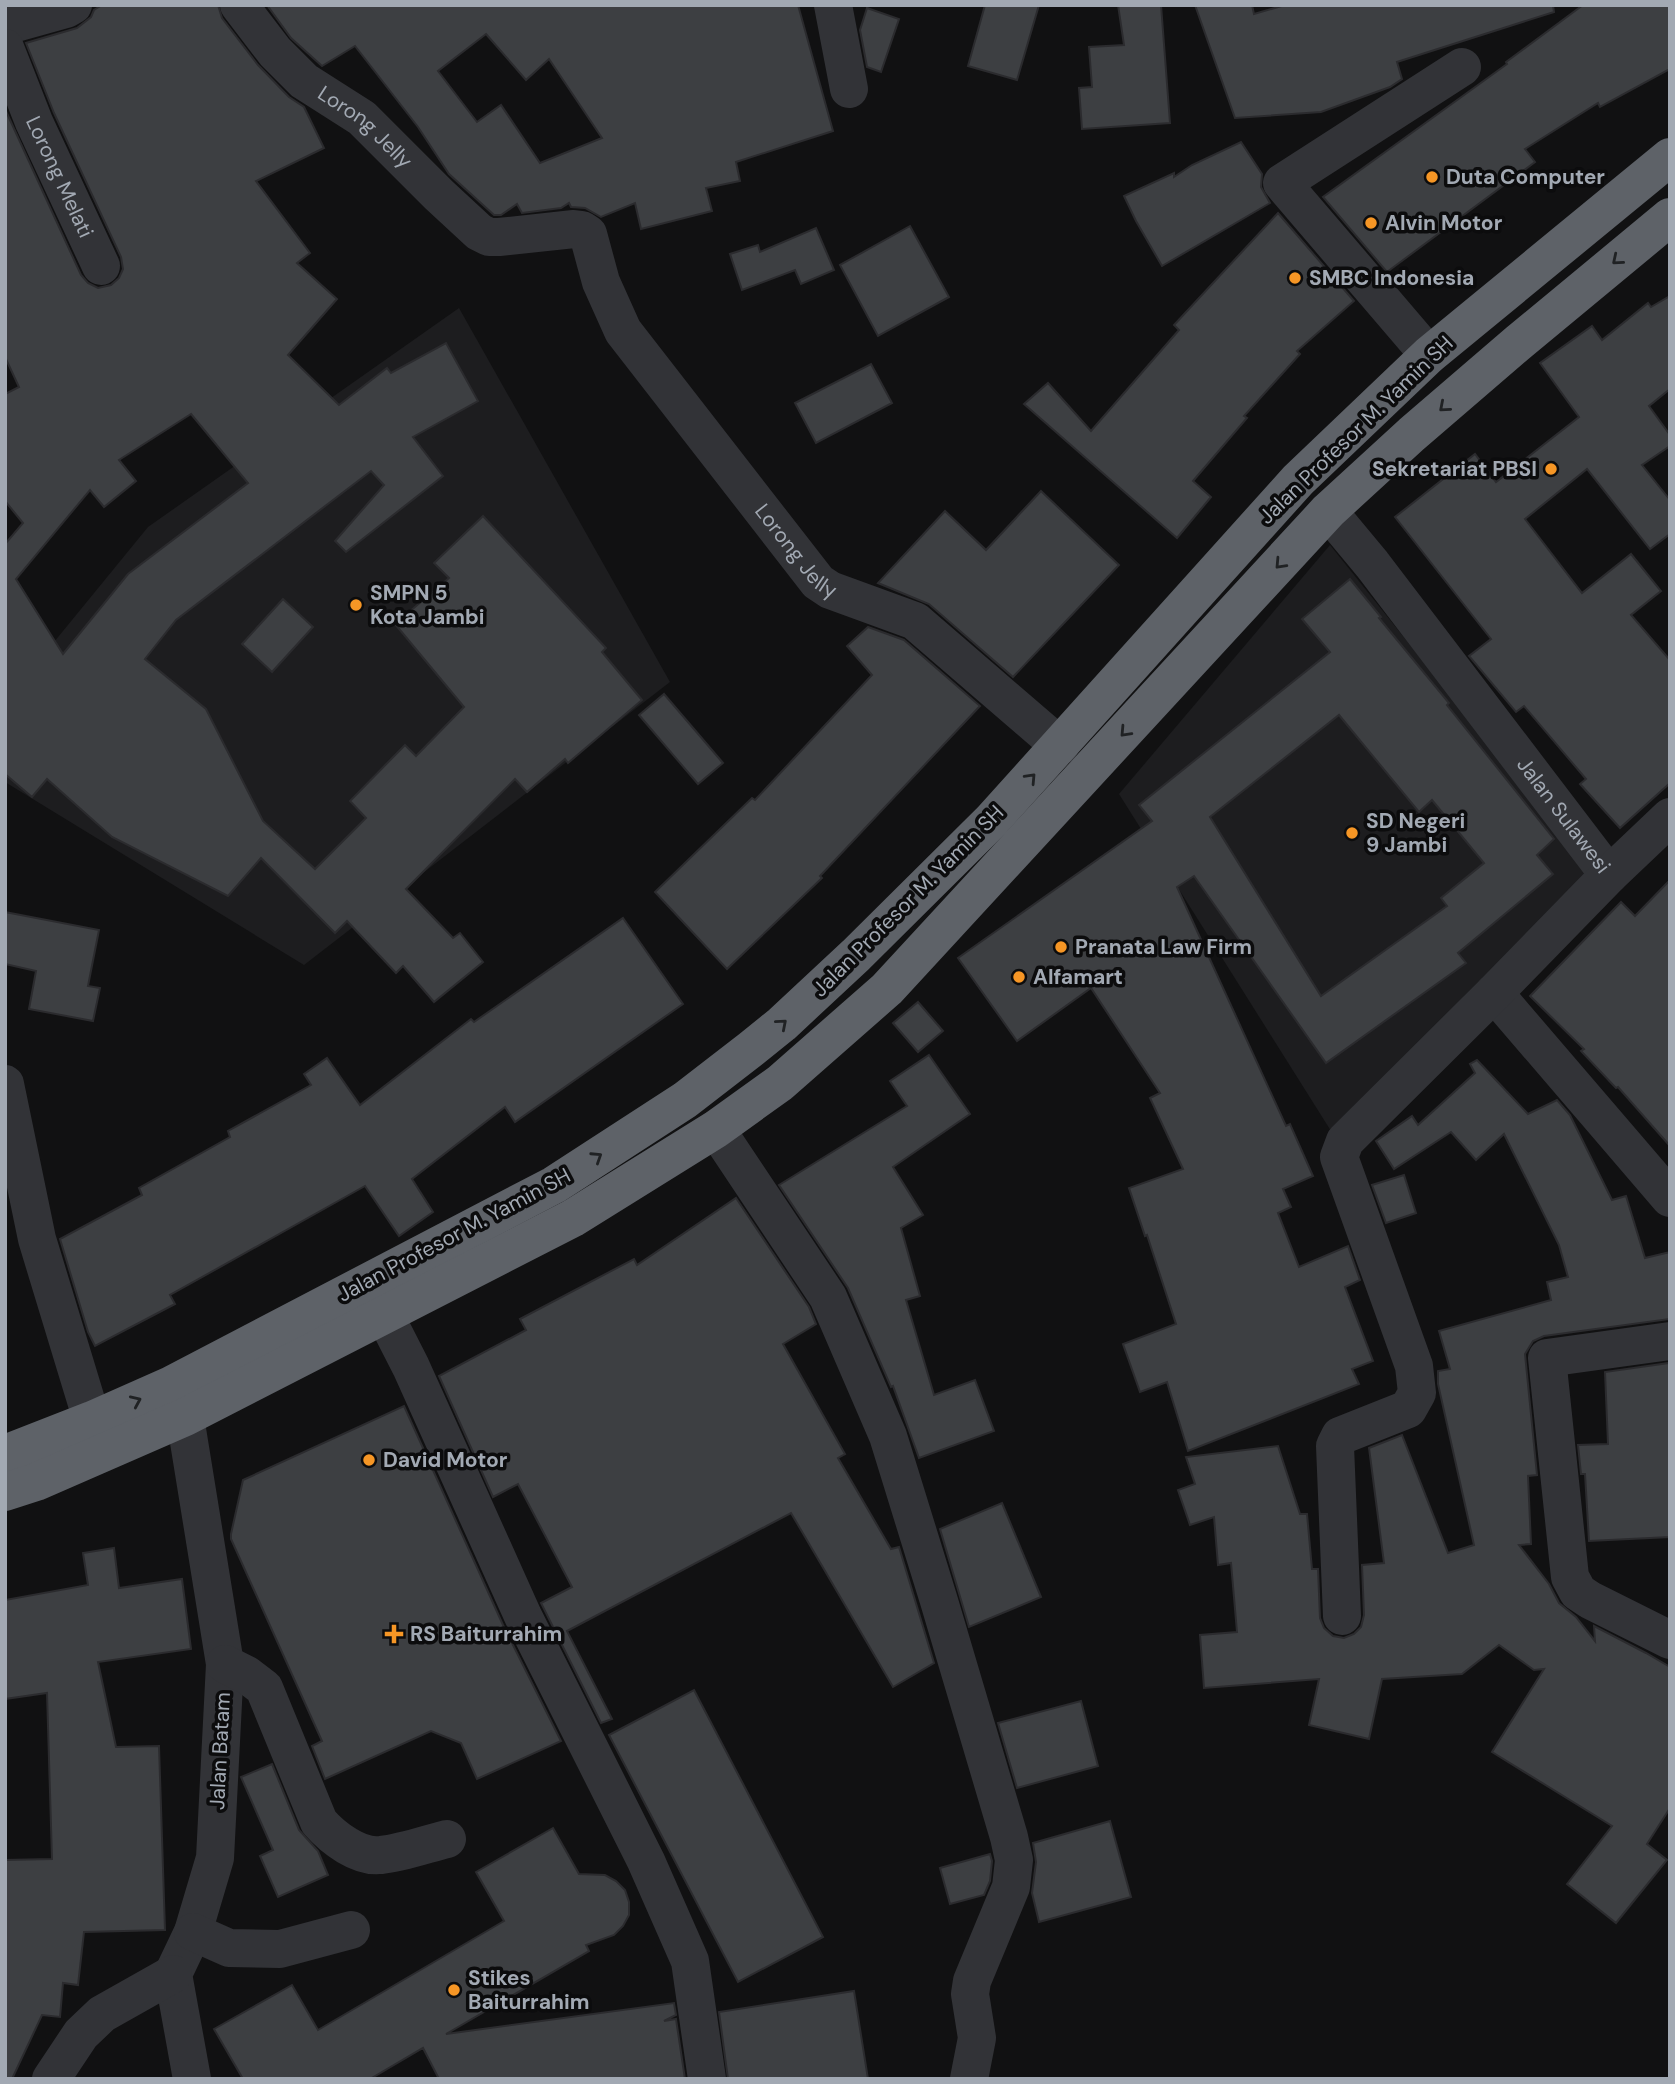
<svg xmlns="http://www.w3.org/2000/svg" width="1675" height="2084" viewBox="0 0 1675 2084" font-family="'DM Sans',sans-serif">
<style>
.built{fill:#1d1d1f}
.building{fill:#3d3f42;stroke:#2b2b2e;stroke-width:2;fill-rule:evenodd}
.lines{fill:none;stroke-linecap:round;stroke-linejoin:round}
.minor{stroke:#323337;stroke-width:38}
.highway{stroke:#5e6268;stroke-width:38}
.oneway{stroke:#202224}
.poi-dot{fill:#f69625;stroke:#0c0c0d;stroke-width:2.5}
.labels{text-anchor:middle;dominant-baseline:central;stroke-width:7;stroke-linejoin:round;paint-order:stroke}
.street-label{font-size:21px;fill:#a2a9b3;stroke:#0c0c0d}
.poi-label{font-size:21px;font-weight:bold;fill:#a2a9b3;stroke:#0c0c0d;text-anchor:start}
</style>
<rect width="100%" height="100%" fill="#111112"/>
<g class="built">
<path d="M459 308 670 682 304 965 5 782V702L148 527Z"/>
<path d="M1330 545 1592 872 1331 1131 1119 794Z"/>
</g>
<g class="building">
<path d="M102 5H218L222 18 258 65 289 97 304 107 324 148 256 181 310 253 297 263 337 299 288 355 339 405 387 368 391 373 446 343 478 401 413 437 443 476 346 552 335 541 384 485 371 471 176 620 145 659 206 709 263 821 315 869 366 818 350 801 405 745 416 756 464 707 395 624 449 578 434 563 483 516 606 648 602 652 642 700 568 763 565 759 527 792 515 779 406 889 453 938 460 933 483 962 434 1002 403 966 396 973 347 921 335 933 261 858 228 896 112 837 47 779 32 797 5 774V544L23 523 5 501V394L19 387 5 357V109L81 275 88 283 98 288 111 285 119 278 123 269 121 257 54 113 26 43 77 28 91 17 94 10ZM191 414 248 483 128 574 63 654 16 579 90 490 104 507 136 481 119 460Z"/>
<path d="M267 5H798L833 131 736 162 740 181 706 188 712 211 641 229 635 203 601 217 585 208 571 207 569 203 561 208 522 213 517 204 501 215H494L449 174 418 127 355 46 322 66 291 38ZM486 34 526 80 549 59 602 138 540 163 501 105 477 122 438 71Z"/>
<path d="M985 5H1039L1017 80 968 66Z"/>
<path d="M1118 5H1161L1170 123 1082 129 1079 88 1092 87 1089 47 1124 45Z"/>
<path d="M1195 5H1252L1254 14 1285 5H1553L1554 12 1397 62 1402 79 1390 87 1321 112 1235 118Z"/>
<path d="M1583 5H1670V69L1600 107 1598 103 1525 149 1535 162 1387 272 1323 197 1507 64 1506 62Z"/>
<path d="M867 8 899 19 881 72 867 67 860 30Z"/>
<path d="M1241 142 1262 174 1261 187 1270 203 1162 266 1136 221 1124 196 1174 173V177L1192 165Z"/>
<path d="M1278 213 1354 301 1297 351 1300 354 1244 416 1247 418 1193 481 1211 497 1177 538 1024 404 1048 383 1091 431 1179 330 1174 325Z"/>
<path d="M910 226 949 297 878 336 840 265Z"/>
<path d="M816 228 834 270 801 284 795 270 742 290 730 254 758 245 760 252Z"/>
<path d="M1670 296V389L1649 406 1670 435V446L1642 465 1670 500V534L1650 549 1587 469 1525 519 1582 593 1631 554 1661 591 1631 615 1670 660V783L1620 828 1580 784 1586 779 1524 706 1516 712 1469 656 1491 639 1395 517 1475 454 1496 482 1579 417 1540 363 1592 326 1602 340 1648 303 1651 307Z"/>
<path d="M871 364 892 403 816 443 795 403Z"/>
<path d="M1041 491 1119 565 1013 677 929 604 878 583 945 511 986 550Z"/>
<path d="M1350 579 1381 617 1379 618 1449 703 1447 705 1554 839 1537 855 1553 874 1458 953 1466 963 1326 1063 1194 876 1177 887 1286 1126 1290 1124 1313 1176 1283 1189 1291 1207 1278 1213 1299 1267 1348 1246 1360 1280 1345 1287 1373 1361 1352 1369 1359 1384 1188 1451 1167 1382 1140 1392 1123 1344 1176 1324 1147 1235 1145 1236 1129 1188 1183 1169 1150 1098 1160 1093 1091 988 1017 1041 958 958 1152 821 1139 805 1330 652 1302 619ZM1339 715 1419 812 1432 800 1484 863 1441 898 1447 906 1321 996 1210 817Z"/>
<path d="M283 599 313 627 272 672 242 644Z"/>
<path d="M868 627 904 640 980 706 820 876 822 878 727 969 655 892 752 798 755 800 872 675 847 646Z"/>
<path d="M664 694 723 763 698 784 639 715Z"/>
<path d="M1670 880V1146L1618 1087 1616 1088 1581 1051 1584 1049 1530 996 1621 902 1635 916Z"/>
<path d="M5 912 99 930 88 986 100 988 93 1021 29 1009 36 971 5 964Z"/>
<path d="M623 918 683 1004 515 1122 505 1107 412 1179 433 1212 399 1236 365 1186 170 1295 175 1304 95 1346 88 1332 60 1239 142 1195 139 1188 230 1137 228 1131 311 1085 304 1074 327 1058 360 1105 471 1019 474 1022Z"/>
<path d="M918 1002 943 1031 918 1052 893 1023Z"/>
<path d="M929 1055 970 1114 893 1167 923 1215 901 1228 920 1296 906 1300 934 1395 975 1380 994 1431 919 1458 893 1386 891 1387 848 1288 779 1185 907 1106 890 1081Z"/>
<path d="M1477 1060 1528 1114 1557 1100 1570 1115 1612 1200 1626 1196 1645 1258 1670 1252V1319L1544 1336 1533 1341 1525 1354 1537 1475 1528 1476 1531 1544 1519 1545 1549 1584 1559 1603 1576 1617 1595 1641 1594 1626 1646 1653 1670 1667V1808L1647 1844 1667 1860 1616 1923 1567 1884 1612 1826 1492 1752 1544 1669 1534 1670 1499 1645 1462 1674 1382 1679 1369 1739 1309 1725 1319 1679 1204 1688 1200 1635 1237 1632 1231 1563 1218 1565 1214 1517 1190 1525 1178 1490 1195 1484 1186 1457 1278 1446 1300 1514H1307L1312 1569H1318L1320 1618 1324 1628 1333 1636 1344 1638 1354 1634 1361 1627 1364 1615 1362 1565 1384 1563 1369 1448 1402 1435 1448 1553 1474 1545 1438 1384V1371L1450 1369 1439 1331 1551 1300 1547 1282 1568 1277 1559 1245 1504 1134 1476 1160 1451 1132 1394 1169 1376 1141 1412 1116 1418 1125 1475 1073 1470 1064Z"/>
<path d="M1404 1175 1416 1213 1386 1223 1372 1185Z"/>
<path d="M736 1198 809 1307 816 1324 783 1344 845 1454 838 1458 891 1549 899 1547 934 1663 893 1687 791 1513 567 1631 612 1719 601 1723 541 1603 572 1587 518 1484 493 1497 439 1376 526 1330 520 1319 634 1259 637 1265Z"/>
<path d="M1669 1363 1670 1537 1589 1541 1585 1474H1581L1578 1445 1608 1444 1605 1372Z"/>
<path d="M404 1406 503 1625 561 1741 477 1779 461 1743 431 1731 325 1779 312 1746 322 1741 231 1539V1534L243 1480Z"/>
<path d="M1002 1503 1041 1597 969 1627 940 1529Z"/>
<path d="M114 1548 119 1588 182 1579 191 1649 98 1662 116 1747 159 1746 165 1930 84 1932 78 1985 63 1983 60 2017 42 2015 12 2079H5V1860L52 1859 47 1693 5 1699V1600L88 1585 83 1553Z"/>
<path d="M694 1690 823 1937 738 1982 609 1735Z"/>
<path d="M1081 1701 1098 1766 1017 1788 998 1723Z"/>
<path d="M272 1764 299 1830 318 1851 328 1875 278 1897 260 1856 273 1850 241 1777Z"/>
<path d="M1110 1821 1131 1897 1039 1922 1032 1893 1036 1862 1033 1843Z"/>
<path d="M553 1828 579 1874 605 1875 616 1881 625 1890 629 1902V1915L623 1926 614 1935 586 1945 589 1951 446 2034 674 2003 676 2015 664 2021 676 2019 685 2079H439L423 2048 370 2079H243L214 2029 292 1985 318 2030 504 1921 476 1872Z"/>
<path d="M990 1854 992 1861 990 1881 984 1895 950 1904 940 1868Z"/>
<path d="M854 1991 868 2079H728L719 2012Z"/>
</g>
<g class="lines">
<g class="minor">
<path id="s1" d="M239 5 275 52 304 81 362 118 439 195 479 232 489 237H499L574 229 582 230 588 234 601 282 623 331 818 582 830 590 915 621 1060 746"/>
<path d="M833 5 849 89"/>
<path d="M5 26 66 9 73 5"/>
<path id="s2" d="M5 48 34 122 101 266"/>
<path d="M1429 355 1282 183 1462 67"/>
<path id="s3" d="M1328 511 1372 564 1609 875"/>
<path d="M1494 993 1670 1198"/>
<path d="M5 1084 37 1239 92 1420"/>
<path d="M716 1129 828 1297 888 1436 939 1601 1009 1837 1014 1860 1011 1887 972 1981 970 1994 977 2038 969 2079"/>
<path d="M385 1316 411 1367 523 1616 646 1861 690 1961 707 2079"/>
<path d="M1670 1341 1547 1358 1570 1577 1578 1592 1590 1600 1670 1640"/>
<path d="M185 1417 225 1664 215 1858 193 1932 173 1974 192 2079"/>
<path d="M1342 1616 1335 1446 1340 1436 1408 1409 1417 1393 1414 1366 1339 1157 1345 1141 1494 993 1609 875 1670 817"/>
<path d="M225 1664 247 1675 264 1688 319 1822C333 1838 359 1858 381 1855 402 1853 427 1844 447 1839"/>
<path d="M193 1932 229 1948 280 1949 351 1930"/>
<path d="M51 2079 81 2034 102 2014 173 1974"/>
</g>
<g class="highway">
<path d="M5 1454 92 1420 171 1385 554 1185 685 1100 751 1049 782 1024 856 955 992 820 1298 480 1429 355 1670 157"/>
<path d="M5 1492 36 1482 185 1417 573 1218 716 1129 780 1083 887 989 1328 511 1412 434 1519 342 1670 217"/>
</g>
</g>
<defs><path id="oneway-chevron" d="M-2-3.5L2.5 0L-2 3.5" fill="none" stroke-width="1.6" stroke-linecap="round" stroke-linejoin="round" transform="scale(1.75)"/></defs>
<g class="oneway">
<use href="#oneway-chevron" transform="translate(1617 260) rotate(140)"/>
<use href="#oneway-chevron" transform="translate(1444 407) rotate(139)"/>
<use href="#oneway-chevron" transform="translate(1280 564) rotate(133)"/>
<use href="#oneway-chevron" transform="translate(1125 732) rotate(133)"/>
<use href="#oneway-chevron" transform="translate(1031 778) rotate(-47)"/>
<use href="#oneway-chevron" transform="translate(782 1024) rotate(-41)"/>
<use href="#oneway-chevron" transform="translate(597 1157) rotate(-33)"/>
<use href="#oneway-chevron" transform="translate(136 1401) rotate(-24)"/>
</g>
<g class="poi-dot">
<circle cx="1432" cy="177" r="7"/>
<circle cx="1371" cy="223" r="7"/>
<circle cx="1295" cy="278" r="7"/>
<circle cx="1551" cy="469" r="7"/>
<circle cx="356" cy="605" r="7"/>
<circle cx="1352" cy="833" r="7"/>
<circle cx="1061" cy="947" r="7"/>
<circle cx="1019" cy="977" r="7"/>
<circle cx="369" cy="1460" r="7"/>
<path d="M390.5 1623.5h7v7h7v7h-7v7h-7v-7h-7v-7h7z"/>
<circle cx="454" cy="1990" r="7"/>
</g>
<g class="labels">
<g class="street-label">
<text stroke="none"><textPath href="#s1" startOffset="177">Lorong Jelly</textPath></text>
<text stroke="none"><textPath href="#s2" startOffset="140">Lorong Melati</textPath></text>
<text transform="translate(1356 430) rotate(-44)">Jalan Profesor M. Yamin SH</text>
<text stroke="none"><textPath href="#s1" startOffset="828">Lorong Jelly</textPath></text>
<text stroke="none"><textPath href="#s3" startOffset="385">Jalan Sulawesi</textPath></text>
<text transform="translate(908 901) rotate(-45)">Jalan Profesor M. Yamin SH</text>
<text transform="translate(454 1235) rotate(-28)">Jalan Profesor M. Yamin SH</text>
<text transform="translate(220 1751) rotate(-87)">Jalan Batam</text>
</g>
<g class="poi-label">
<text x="1446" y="177">Duta Computer</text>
<text x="1385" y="223">Alvin Motor</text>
<text x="1309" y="278">SMBC Indonesia</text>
<text x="1537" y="469" text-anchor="end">Sekretariat PBSI</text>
<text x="370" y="593">SMPN 5<tspan x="370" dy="24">Kota Jambi</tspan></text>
<text x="1366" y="821">SD Negeri<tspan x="1366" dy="24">9 Jambi</tspan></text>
<text x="1075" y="947">Pranata Law Firm</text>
<text x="1033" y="977">Alfamart</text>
<text x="383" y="1460">David Motor</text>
<text x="410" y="1634">RS Baiturrahim</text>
<text x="468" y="1978">Stikes<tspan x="468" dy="24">Baiturrahim</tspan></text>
</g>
</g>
<rect width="1675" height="2084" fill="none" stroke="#a2a9b3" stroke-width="14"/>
</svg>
